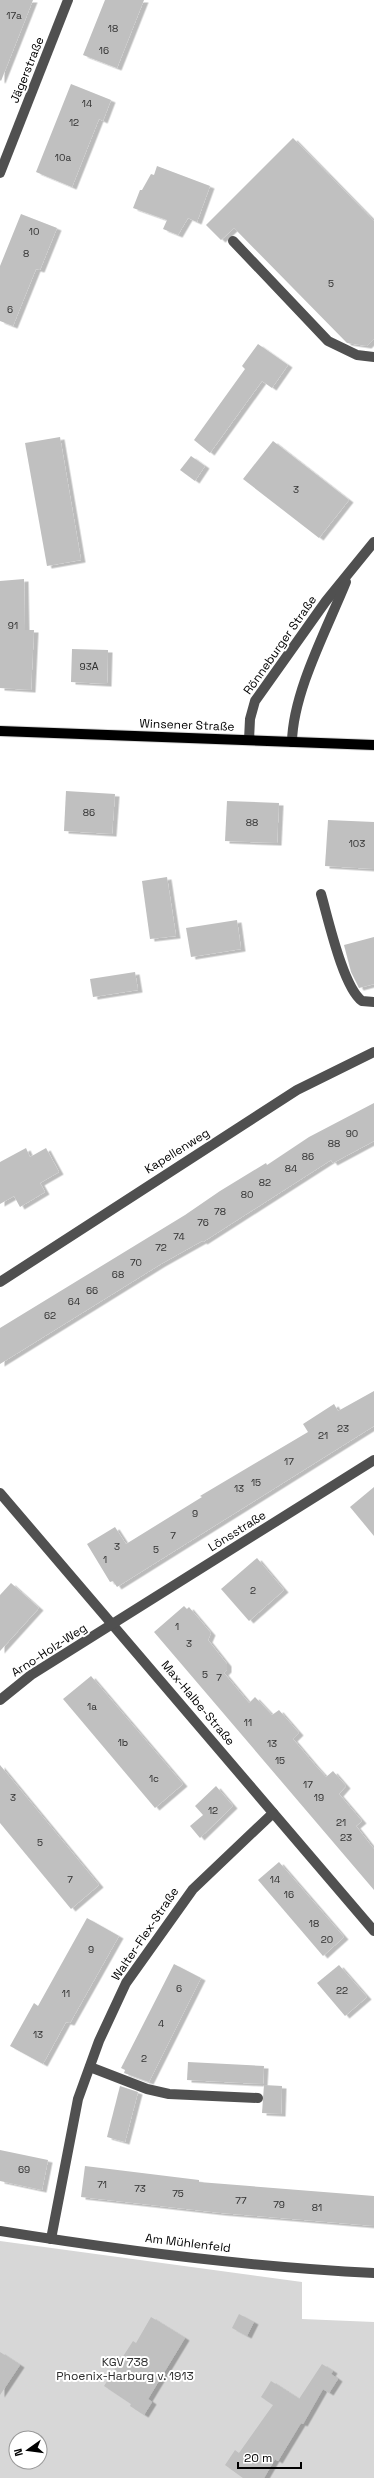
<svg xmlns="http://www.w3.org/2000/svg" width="374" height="2478" viewBox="0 0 374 2478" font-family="'Space Grotesk',sans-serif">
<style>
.green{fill:#d7d7d7;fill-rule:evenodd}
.building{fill:#c0c0c0;filter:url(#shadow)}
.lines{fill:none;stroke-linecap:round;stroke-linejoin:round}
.major-casing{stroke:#dbdbdb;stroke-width:12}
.minor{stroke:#505050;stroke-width:10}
.major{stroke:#000;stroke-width:10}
.labels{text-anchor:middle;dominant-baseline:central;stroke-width:4;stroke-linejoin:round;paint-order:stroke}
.number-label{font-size:10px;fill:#303030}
.street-label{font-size:12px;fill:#000;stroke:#fff}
.park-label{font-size:12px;fill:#2e2e2e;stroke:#fff}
</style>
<defs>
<filter id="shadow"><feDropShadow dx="4.5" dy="2.5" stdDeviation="0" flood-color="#0004"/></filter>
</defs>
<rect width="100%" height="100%" fill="#fff"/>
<path class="green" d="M0 2241 302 2282V2319L374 2322V2478H0ZM16 2438H40V2462H16Z"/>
<g class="building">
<path d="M0 0H33L1 81 0 80Z"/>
<path d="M105 0H144L117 68 83 55Z"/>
<path d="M71 84 111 100 103 121 99 119 72 187 36 172Z"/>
<path d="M293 138 374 221V339L367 346 347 343 234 228 221 240 206 225Z"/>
<path d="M157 166 210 186 197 222 188 218 178 235 163 229 167 220 133 208 140 190H142L151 174 154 175Z"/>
<path d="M21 214 57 228 40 270 36 269 13 326 0 321V266Z"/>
<path d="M258 344 288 365 272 388 262 381 210 453 194 440 245 369 242 366Z"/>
<path d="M60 437 81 560 47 566 25 443Z"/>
<path d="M273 441 349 500 319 538 243 479Z"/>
<path d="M191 456 205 466 195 481 180 470Z"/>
<path d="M24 579 25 630H34L31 690 0 688V581Z"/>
<path d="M72 649 108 650 107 684 71 682Z"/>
<path d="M66 791 115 794 112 834 64 831Z"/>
<path d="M227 801 279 803 277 843 225 841Z"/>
<path d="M328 820 374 822V869L325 866Z"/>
<path d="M167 877 176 936 150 939 142 881Z"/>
<path d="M237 920 241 949 191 957 186 928Z"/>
<path d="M374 937V984L359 988 351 972 344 945Z"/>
<path d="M135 972 138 990 93 997 90 979Z"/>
<path d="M374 1103V1141L333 1163 331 1160 203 1242 202 1241 161 1264 0 1364V1328L185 1215 220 1191 266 1163 267 1165 309 1137Z"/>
<path d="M26 1148 30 1157 46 1148 59 1172 40 1183 45 1192 20 1207 14 1196 0 1204V1162Z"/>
<path d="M374 1391V1426L117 1587 113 1581 110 1582 87 1544 115 1527 126 1544 202 1497 200 1496 308 1432 303 1424 334 1404 338 1411Z"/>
<path d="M374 1487V1536L350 1507Z"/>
<path d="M257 1558 284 1590 249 1621 221 1589Z"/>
<path d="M11 1583 39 1608 0 1651V1595Z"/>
<path d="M184 1606 187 1609 189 1607 211 1633 208 1640 227 1664V1670L224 1673 249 1703 255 1697 272 1715 279 1710 299 1733 293 1739 315 1765 326 1777 333 1771 346 1786 339 1794 362 1821 356 1826 374 1849V1890L154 1632Z"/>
<path d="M91 1676 183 1784 155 1808 63 1699Z"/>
<path d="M0 1765 99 1885 71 1909 0 1823Z"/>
<path d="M216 1786 233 1806 200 1838 190 1826 203 1815 195 1806Z"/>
<path d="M279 1862 344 1937 323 1956 258 1880Z"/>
<path d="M87 1918 119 1936 70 2023 66 2022 43 2064 10 2046 34 2003 38 2006Z"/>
<path d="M174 1964 201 1978 149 2082 124 2073 125 2070 121 2068Z"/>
<path d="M339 1965 367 1997 345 2016 317 1983Z"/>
<path d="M188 2062 264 2066 263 2084 187 2080Z"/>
<path d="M264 2085 282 2086 281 2114 262 2113Z"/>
<path d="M120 2086 138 2092 125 2142 107 2137Z"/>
<path d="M0 2150 48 2160 42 2190 0 2181Z"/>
<path d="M85 2166 199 2180V2182L374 2196V2226L221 2213 81 2197Z"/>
<path d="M239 2314 254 2322 247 2336 232 2328Z"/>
<path d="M151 2317 185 2338 148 2399 152 2402 144 2415 130 2406 131 2404 104 2386 133 2341 136 2343Z"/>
<path d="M0 2352 20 2365 0 2395Z"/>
<path d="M322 2364 333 2371 331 2374 338 2379 329 2393 323 2389 303 2424 301 2423 278 2461 275 2459 264 2478H243L225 2465 235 2450 239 2453 273 2405 261 2397 271 2381 299 2399Z"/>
</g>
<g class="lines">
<defs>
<path id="major" d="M0 731 374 745"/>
</defs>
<use href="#major" class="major-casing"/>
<g class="minor">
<path d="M0 173 68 0"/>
<path d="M233 241 328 341 357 355 374 357"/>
<path d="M249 740 250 719 255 701 326 601 374 542"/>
<path d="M292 742C293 692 327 629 346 582"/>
<path d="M321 894C328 918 343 987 362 1001L374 1002"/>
<path d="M0 1282 297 1090 374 1052"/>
<path d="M0 1493 374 1931"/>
<path d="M0 1700 31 1675 374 1460"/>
<path d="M90 2067 147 2089 169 2094 258 2098"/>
<path d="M0 2231C124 2251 249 2267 374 2273"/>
<path d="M51 2239 78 2099 99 2041 126 1983 193 1889 273 1813"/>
</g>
<use href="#major" class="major"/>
</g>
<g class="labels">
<g class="number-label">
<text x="14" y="15">17a</text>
<text x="113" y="28">18</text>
<text x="104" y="50">16</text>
<text x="87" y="103">14</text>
<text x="74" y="122">12</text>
<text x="63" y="157">10a</text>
<text x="34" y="231">10</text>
<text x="26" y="253">8</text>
<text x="331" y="283">5</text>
<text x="10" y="309">6</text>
<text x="296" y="489">3</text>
<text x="13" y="625">91</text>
<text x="89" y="666">93А</text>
<text x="89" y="812">86</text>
<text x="252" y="822">88</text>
<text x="357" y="843">103</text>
<text x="352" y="1133">90</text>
<text x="334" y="1143">88</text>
<text x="308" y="1156">86</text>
<text x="291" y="1168">84</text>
<text x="265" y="1182">82</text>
<text x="247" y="1194">80</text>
<text x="220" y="1211">78</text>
<text x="203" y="1222">76</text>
<text x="179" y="1236">74</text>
<text x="161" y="1247">72</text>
<text x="136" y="1262">70</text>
<text x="118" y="1274">68</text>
<text x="92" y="1290">66</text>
<text x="74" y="1301">64</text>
<text x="50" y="1315">62</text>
<text x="343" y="1428">23</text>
<text x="323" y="1435">21</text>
<text x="289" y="1461">17</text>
<text x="256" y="1482">15</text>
<text x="239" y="1488">13</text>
<text x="195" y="1513">9</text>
<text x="173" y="1535">7</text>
<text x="117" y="1546">3</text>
<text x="156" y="1549">5</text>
<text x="105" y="1559">1</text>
<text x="253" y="1590">2</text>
<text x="177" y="1626">1</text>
<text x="189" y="1643">3</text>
<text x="205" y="1674">5</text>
<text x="219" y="1677">7</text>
<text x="92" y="1706">1a</text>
<text x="248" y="1722">11</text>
<text x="123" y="1742">1b</text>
<text x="272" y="1743">13</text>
<text x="280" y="1760">15</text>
<text x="154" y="1778">1c</text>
<text x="308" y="1784">17</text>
<text x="13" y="1797">3</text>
<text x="319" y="1797">19</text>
<text x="213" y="1810">12</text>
<text x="341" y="1822">21</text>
<text x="346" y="1837">23</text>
<text x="40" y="1842">5</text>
<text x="70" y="1879">7</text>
<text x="275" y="1879">14</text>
<text x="289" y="1894">16</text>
<text x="314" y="1923">18</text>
<text x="327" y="1939">20</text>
<text x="91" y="1949">9</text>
<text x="179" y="1988">6</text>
<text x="342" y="1990">22</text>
<text x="66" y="1993">11</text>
<text x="161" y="2023">4</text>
<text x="38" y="2034">13</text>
<text x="144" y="2058">2</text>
<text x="24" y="2169">69</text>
<text x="102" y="2184">71</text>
<text x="140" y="2188">73</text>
<text x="178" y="2193">75</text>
<text x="241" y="2200">77</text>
<text x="279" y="2204">79</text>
<text x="317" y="2207">81</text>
</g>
<g class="street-label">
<text transform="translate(27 70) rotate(-68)">Jägerstraße</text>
<text transform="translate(280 645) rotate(-55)">Rönneburger Straße</text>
<text transform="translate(187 725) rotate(2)">Winsener Straße</text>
<text transform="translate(177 1151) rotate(-32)">Kapellenweg</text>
<text transform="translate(237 1531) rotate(-32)">Lönsstraße</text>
<text transform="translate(49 1650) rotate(-33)">Arno-Holz-Weg</text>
<text transform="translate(198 1703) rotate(50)">Max-Halbe-Straße</text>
<text transform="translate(145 1934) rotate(-56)">Walter-Flex-Straße</text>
<text transform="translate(188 2243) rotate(7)">Am Mühlenfeld</text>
</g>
<g class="park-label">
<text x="125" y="2362">KGV 738<tspan x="125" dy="14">Phoenix-Harburg v. 1913</tspan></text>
</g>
</g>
<g transform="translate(28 2450) rotate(256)"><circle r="19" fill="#ffffff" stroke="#999999"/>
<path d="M0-3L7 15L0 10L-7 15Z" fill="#000000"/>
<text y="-6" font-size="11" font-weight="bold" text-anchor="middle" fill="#000000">N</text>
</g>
<path d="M238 2462v6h63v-6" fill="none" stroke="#000000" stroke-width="2"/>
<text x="244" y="2462" font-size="12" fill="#000000" stroke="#ffffff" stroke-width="3" paint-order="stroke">20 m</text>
</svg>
